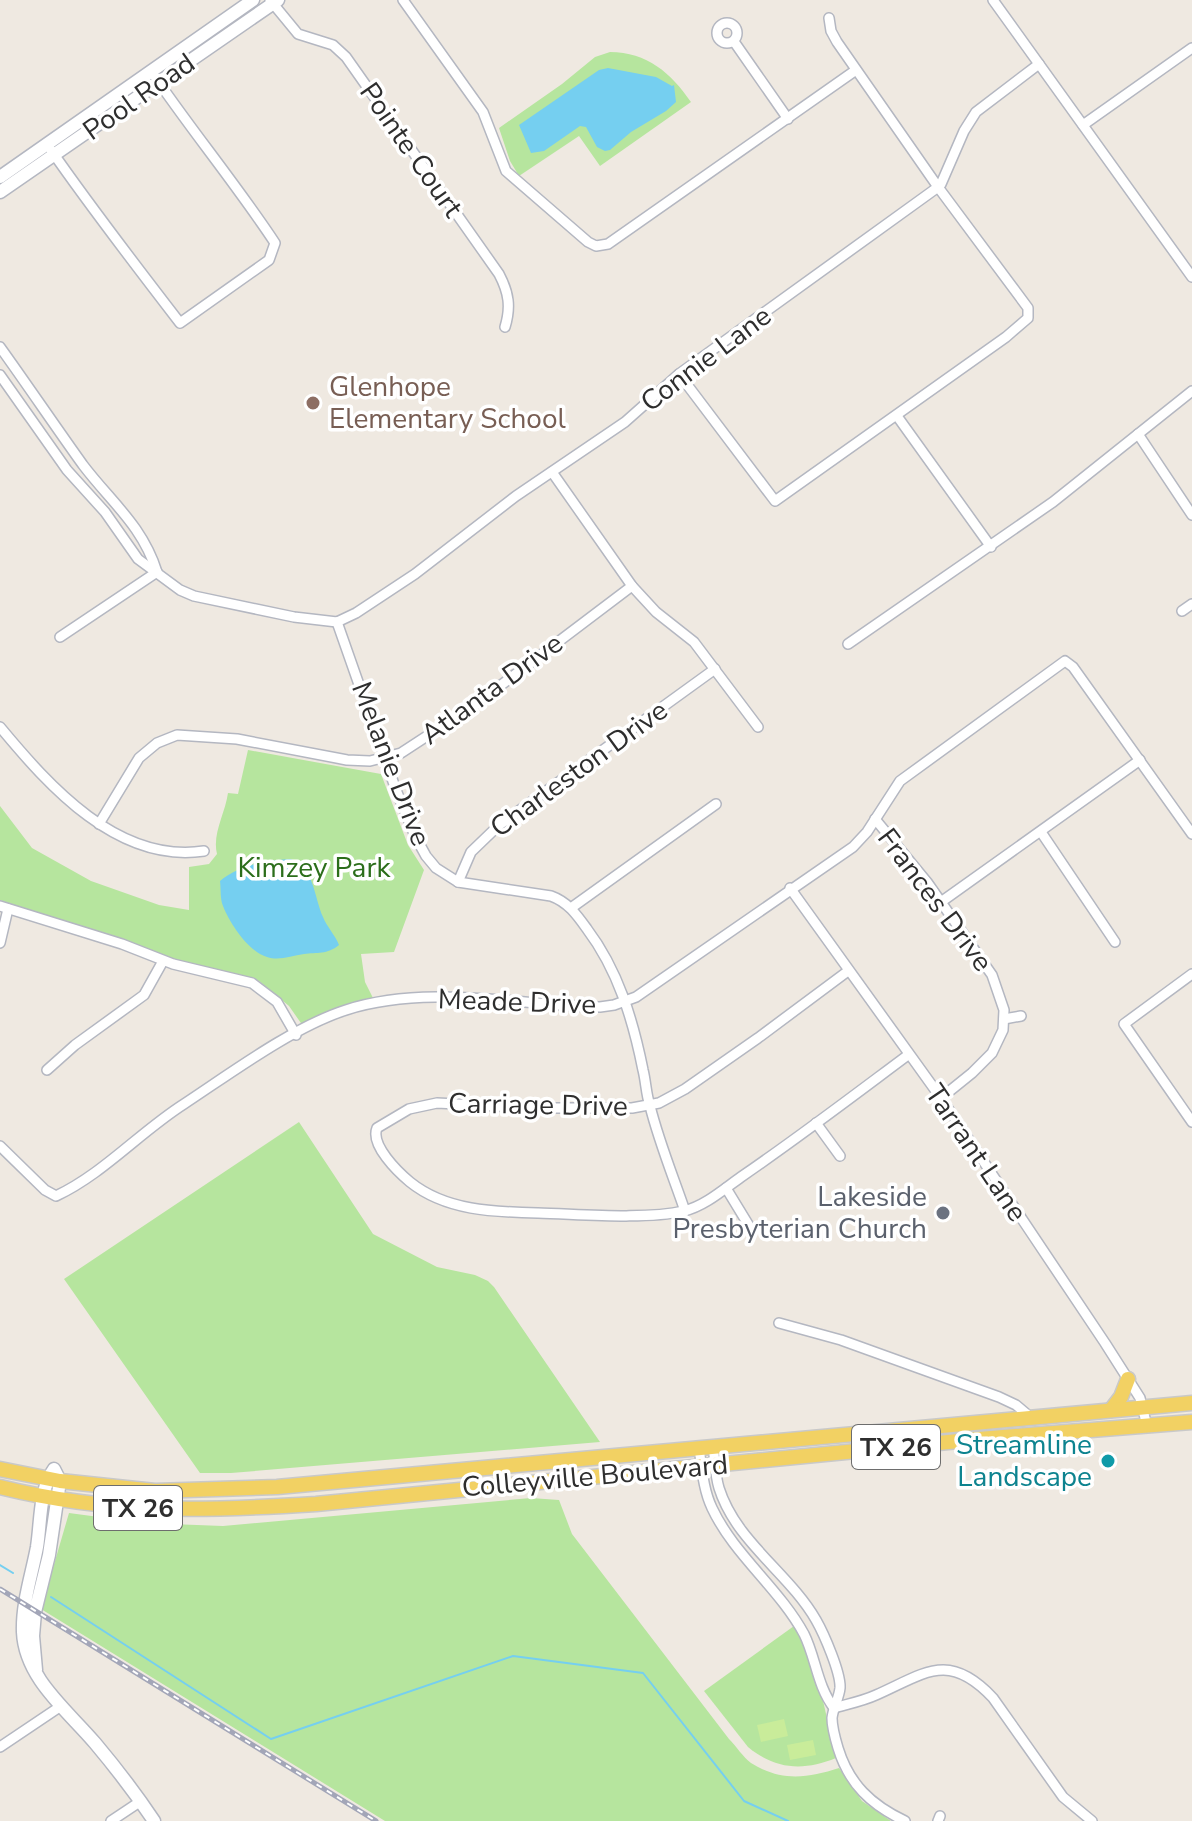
<svg xmlns="http://www.w3.org/2000/svg" width="1192" height="1821" viewBox="0 0 1192 1821" font-family="'Nunito Sans',sans-serif">
<style>
.green{fill:#b6e59e}
.pitch{fill:#c9ec9a}
.water{fill:#75cff0}
.lines{fill:none;stroke-linecap:round;stroke-linejoin:round}
.stream{stroke:#75cff0;stroke-width:2}
.street-casing{stroke:#b4b7c1;stroke-width:12}
.secondary-casing{stroke:#b4b7c1;stroke-width:15}
.primary-casing{stroke:#c9c9c9;stroke-width:17}
.street{stroke:#fff;stroke-width:9}
.secondary{stroke:#fff;stroke-width:12}
.primary{stroke:#f2d163;stroke-width:14}
.rail-casing{stroke:#a3a6b8;stroke-width:5}
.rail{stroke:#fff;stroke-width:2;stroke-dasharray:6;stroke-linecap:butt}
.education-dot{fill:#8d6e63;stroke:#fff;stroke-width:3}
.worship-dot{fill:#6b7280;stroke:#fff;stroke-width:3}
.culture-dot{fill:#0f9aa8;stroke:#fff;stroke-width:3}
.labels{text-anchor:middle;dominant-baseline:central;stroke-width:7;stroke-linejoin:round;paint-order:stroke}
.shield{fill:#fff;stroke:#6d6d6d;stroke-width:2}
.shield-label{font-size:26px;font-weight:bold;fill:#2e2e2e}
.street-label{font-size:28px;fill:#2e2e2e;stroke:#fff}
.education-label{font-size:28px;fill:#785e54;stroke:#fff;text-anchor:start}
.park-label{font-size:28px;fill:#2c6e1b;stroke:#fff}
.worship-label{font-size:28px;fill:#5b616d;stroke:#fff;text-anchor:end}
.culture-label{font-size:28px;fill:#0d838f;stroke:#fff;text-anchor:end}
</style>
<rect width="100%" height="100%" fill="#efe9e1"/>
<g class="green">
<path d="M610 52C647 52 671 73 691 102L600 166 579 136 519 176 510 161 499 128 562 84 595 57Z"/>
<path d="M248 750 381 774 408 845 424 870 394 952 361 954 365 982 374 1000 303 1026 289 1006 259 981 194 968 0 900V806L32 848 91 881 159 905 189 910V867L209 864 217 854C212 834 225 814 228 793L238 794Z"/>
<path d="M299 1122 373 1234 437 1267 475 1275 488 1281 494 1287 600 1442 231 1473H200L64 1279Z"/>
<path d="M531 1498 559 1500 572 1534 729 1739C736 1746 743 1757 751 1763 781 1782 808 1778 839 1768L862 1801 891 1821H385L41 1609 69 1513 144 1523 223 1526Z"/>
<path d="M794 1626 814 1661 836 1758C804 1771 776 1770 748 1747L704 1691Z"/>
</g>
<g class="pitch">
<path d="M784 1719 788 1736 761 1742 757 1725Z"/>
<path d="M813 1740 816 1755 790 1760 787 1745Z"/>
</g>
<g class="water">
<path d="M608 68 656 77 672 86 674 85 676 102 666 111 631 132 610 150 605 151 597 147 586 127 580 126 544 151 531 153 519 125 599 70Z"/>
<path d="M290 859C314 866 314 897 323 917 327 927 335 935 339 945 327 955 317 952 304 954 291 956 279 961 267 957 249 952 230 924 223 906 220 899 221 889 220 881 240 864 265 861 290 859Z"/>
</g>
<g class="lines">
<g class="stream">
<path d="M0 1565 13 1573"/>
<path d="M51 1597 271 1739 513 1656 643 1673 744 1801 788 1821"/>
</g>
<defs>
<g id="street">
<path d="M270 0 298 34 333 45 346 57 499 274C509 293 511 307 505 327"/>
<path d="M403 0 483 112 506 171 588 242 596 246 608 244 856 70"/>
<path d="M993 0 1192 277"/>
<circle cx="727" cy="33" r="10"/>
<path d="M735 43 788 119"/>
<path d="M1083 125 1192 48"/>
<path d="M51 150C92 209 136 266 180 323L269 260 275 243C236 184 191 130 151 71"/>
<path d="M0 347C28 386 55 426 83 465 111 502 142 525 157 572"/>
<path d="M679 374 775 501 1006 337 1028 318V308L938 187 837 42 831 31 829 18"/>
<path d="M0 375 67 470 105 512 138 559 180 590 194 596 294 617 337 622"/>
<path d="M897 416 991 547"/>
<path d="M1138 434 1192 515"/>
<path d="M552 472 632 586 656 612 694 642 758 727"/>
<path d="M1182 611 1192 604"/>
<path d="M337 622 356 613 415 574 516 496 625 422 679 374 934 190 941 184 964 131 976 112 1039 64"/>
<path d="M337 622 396 790 415 836 426 856 436 868 458 882 551 896C568 902 577 915 587 929 618 970 633 1020 643 1070 646 1082 646 1094 650 1106 659 1142 673 1176 685 1211"/>
<path d="M60 637 157 572"/>
<path d="M848 644 1053 502 1192 391"/>
<path d="M0 727C49 786 118 864 204 851"/>
<path d="M875 819 927 882 992 975 1004 1010 1003 1030 992 1053 972 1073 941 1098"/>
<path d="M99 824 139 758 157 743 177 735 237 739 347 760 370 761 401 753 476 704 632 586"/>
<path d="M1041 832 1115 942"/>
<path d="M458 882 471 852 498 826 715 669"/>
<path d="M790 888 941 1098 1105 1343 1140 1398 1147 1426"/>
<path d="M941 902 1140 760"/>
<path d="M0 906 122 944 173 964 252 983 277 1002 296 1035"/>
<path d="M571 908 716 804"/>
<path d="M0 943 8 909"/>
<path d="M848 971 758 1038 685 1089 659 1103 632 1108H536L437 1103 409 1109 377 1128C370 1145 398 1172 410 1182 446 1211 494 1212 538 1213 580 1214 644 1220 684 1211 705 1206 724 1189 741 1177 798 1138 853 1096 908 1055"/>
<path d="M1192 974 1124 1024 1192 1122"/>
<path d="M1004 1019 1021 1016"/>
<path d="M47 1070 75 1045 144 995 163 961"/>
<path d="M816 1123 840 1156"/>
<path d="M0 1146 45 1190 56 1196C103 1174 140 1132 184 1104 231 1073 293 1027 346 1010 427 984 517 1005 600 1007L614 1005 636 997 853 847 867 832 900 781 1065 661 1073 667 1192 834"/>
<path d="M726 1188 751 1229"/>
<path d="M779 1323 841 1340 999 1397 1016 1405 1029 1416"/>
<path d="M713 1446C715 1460 715 1475 719 1488 736 1542 789 1573 816 1620 824 1634 841 1673 840 1688 839 1698 833 1708 832 1718 832 1728 835 1738 838 1748 849 1784 871 1805 905 1821"/>
<path d="M699 1448C702 1468 703 1489 712 1508 734 1555 779 1588 804 1634 816 1658 817 1686 834 1708"/>
<path d="M834 1708C848 1704 863 1701 876 1695 924 1674 948 1650 993 1698L1063 1797 1092 1821"/>
<path d="M0 1747 61 1706"/>
<path d="M111 1821 141 1801"/>
<path d="M938 1821 940 1816"/>
</g>
<g id="secondary">
<path d="M0 177 253 0"/>
<path d="M0 192 278 0"/>
<path d="M36 1670 33 1636 35 1612 49 1555 60 1481 54 1469C39 1490 41 1522 37 1547 32 1574 22 1603 23 1632 25 1678 67 1710 95 1743 116 1768 136 1794 154 1821"/>
</g>
<g id="primary">
<path d="M1111 1410 1121 1397 1128 1379"/>
<path d="M0 1469 60 1481 155 1491 277 1487 1192 1403"/>
<path d="M0 1487C109 1514 205 1511 316 1504L979 1439 1192 1422"/>
</g>
</defs>
<use href="#street" class="street-casing"/>
<use href="#secondary" class="secondary-casing"/>
<use href="#primary" class="primary-casing"/>
<use href="#street" class="street"/>
<use href="#secondary" class="secondary"/>
<use href="#primary" class="primary"/>
<defs>
<path id="rail" d="M0 1589 376 1821"/>
</defs>
<use href="#rail" class="rail-casing"/>
<use href="#rail" class="rail"/>
</g>
<circle class="education-dot" cx="313" cy="403" r="8"/>
<circle class="worship-dot" cx="943" cy="1213" r="8"/>
<circle class="culture-dot" cx="1108" cy="1461" r="8"/>
<g class="labels">
<g class="shield">
<rect x="852" y="1425" width="88" height="44" rx="6"/>
<rect x="94" y="1486" width="88" height="44" rx="6"/>
</g>
<g class="shield-label">
<text x="896" y="1447">TX 26</text>
<text x="138" y="1508">TX 26</text>
</g>
<g class="street-label">
<text transform="translate(139 97) rotate(-35)">Pool Road</text>
<text transform="translate(411 150) rotate(55)">Pointe Court</text>
<text transform="translate(706 359) rotate(-37)">Connie Lane</text>
<text transform="translate(492 689) rotate(-36)">Atlanta Drive</text>
<text transform="translate(391 764) rotate(69)">Melanie Drive</text>
<text transform="translate(579 769) rotate(-36)">Charleston Drive</text>
<text transform="translate(935 900) rotate(53)">Frances Drive</text>
<text transform="translate(517 1002) rotate(2)">Meade Drive</text>
<text transform="translate(538 1105) rotate(1)">Carriage Drive</text>
<text transform="translate(976 1153) rotate(56)">Tarrant Lane</text>
<text transform="translate(595 1476) rotate(-5)">Colleyville Boulevard</text>
</g>
<g class="education-label">
<text x="329" y="387">Glenhope<tspan x="329" dy="32">Elementary School</tspan></text>
</g>
<g class="park-label">
<text x="314" y="868">Kimzey Park</text>
</g>
<g class="worship-label">
<text x="927" y="1197">Lakeside<tspan x="927" dy="32">Presbyterian Church</tspan></text>
</g>
<g class="culture-label">
<text x="1092" y="1445">Streamline<tspan x="1092" dy="32">Landscape</tspan></text>
</g>
</g>
</svg>
